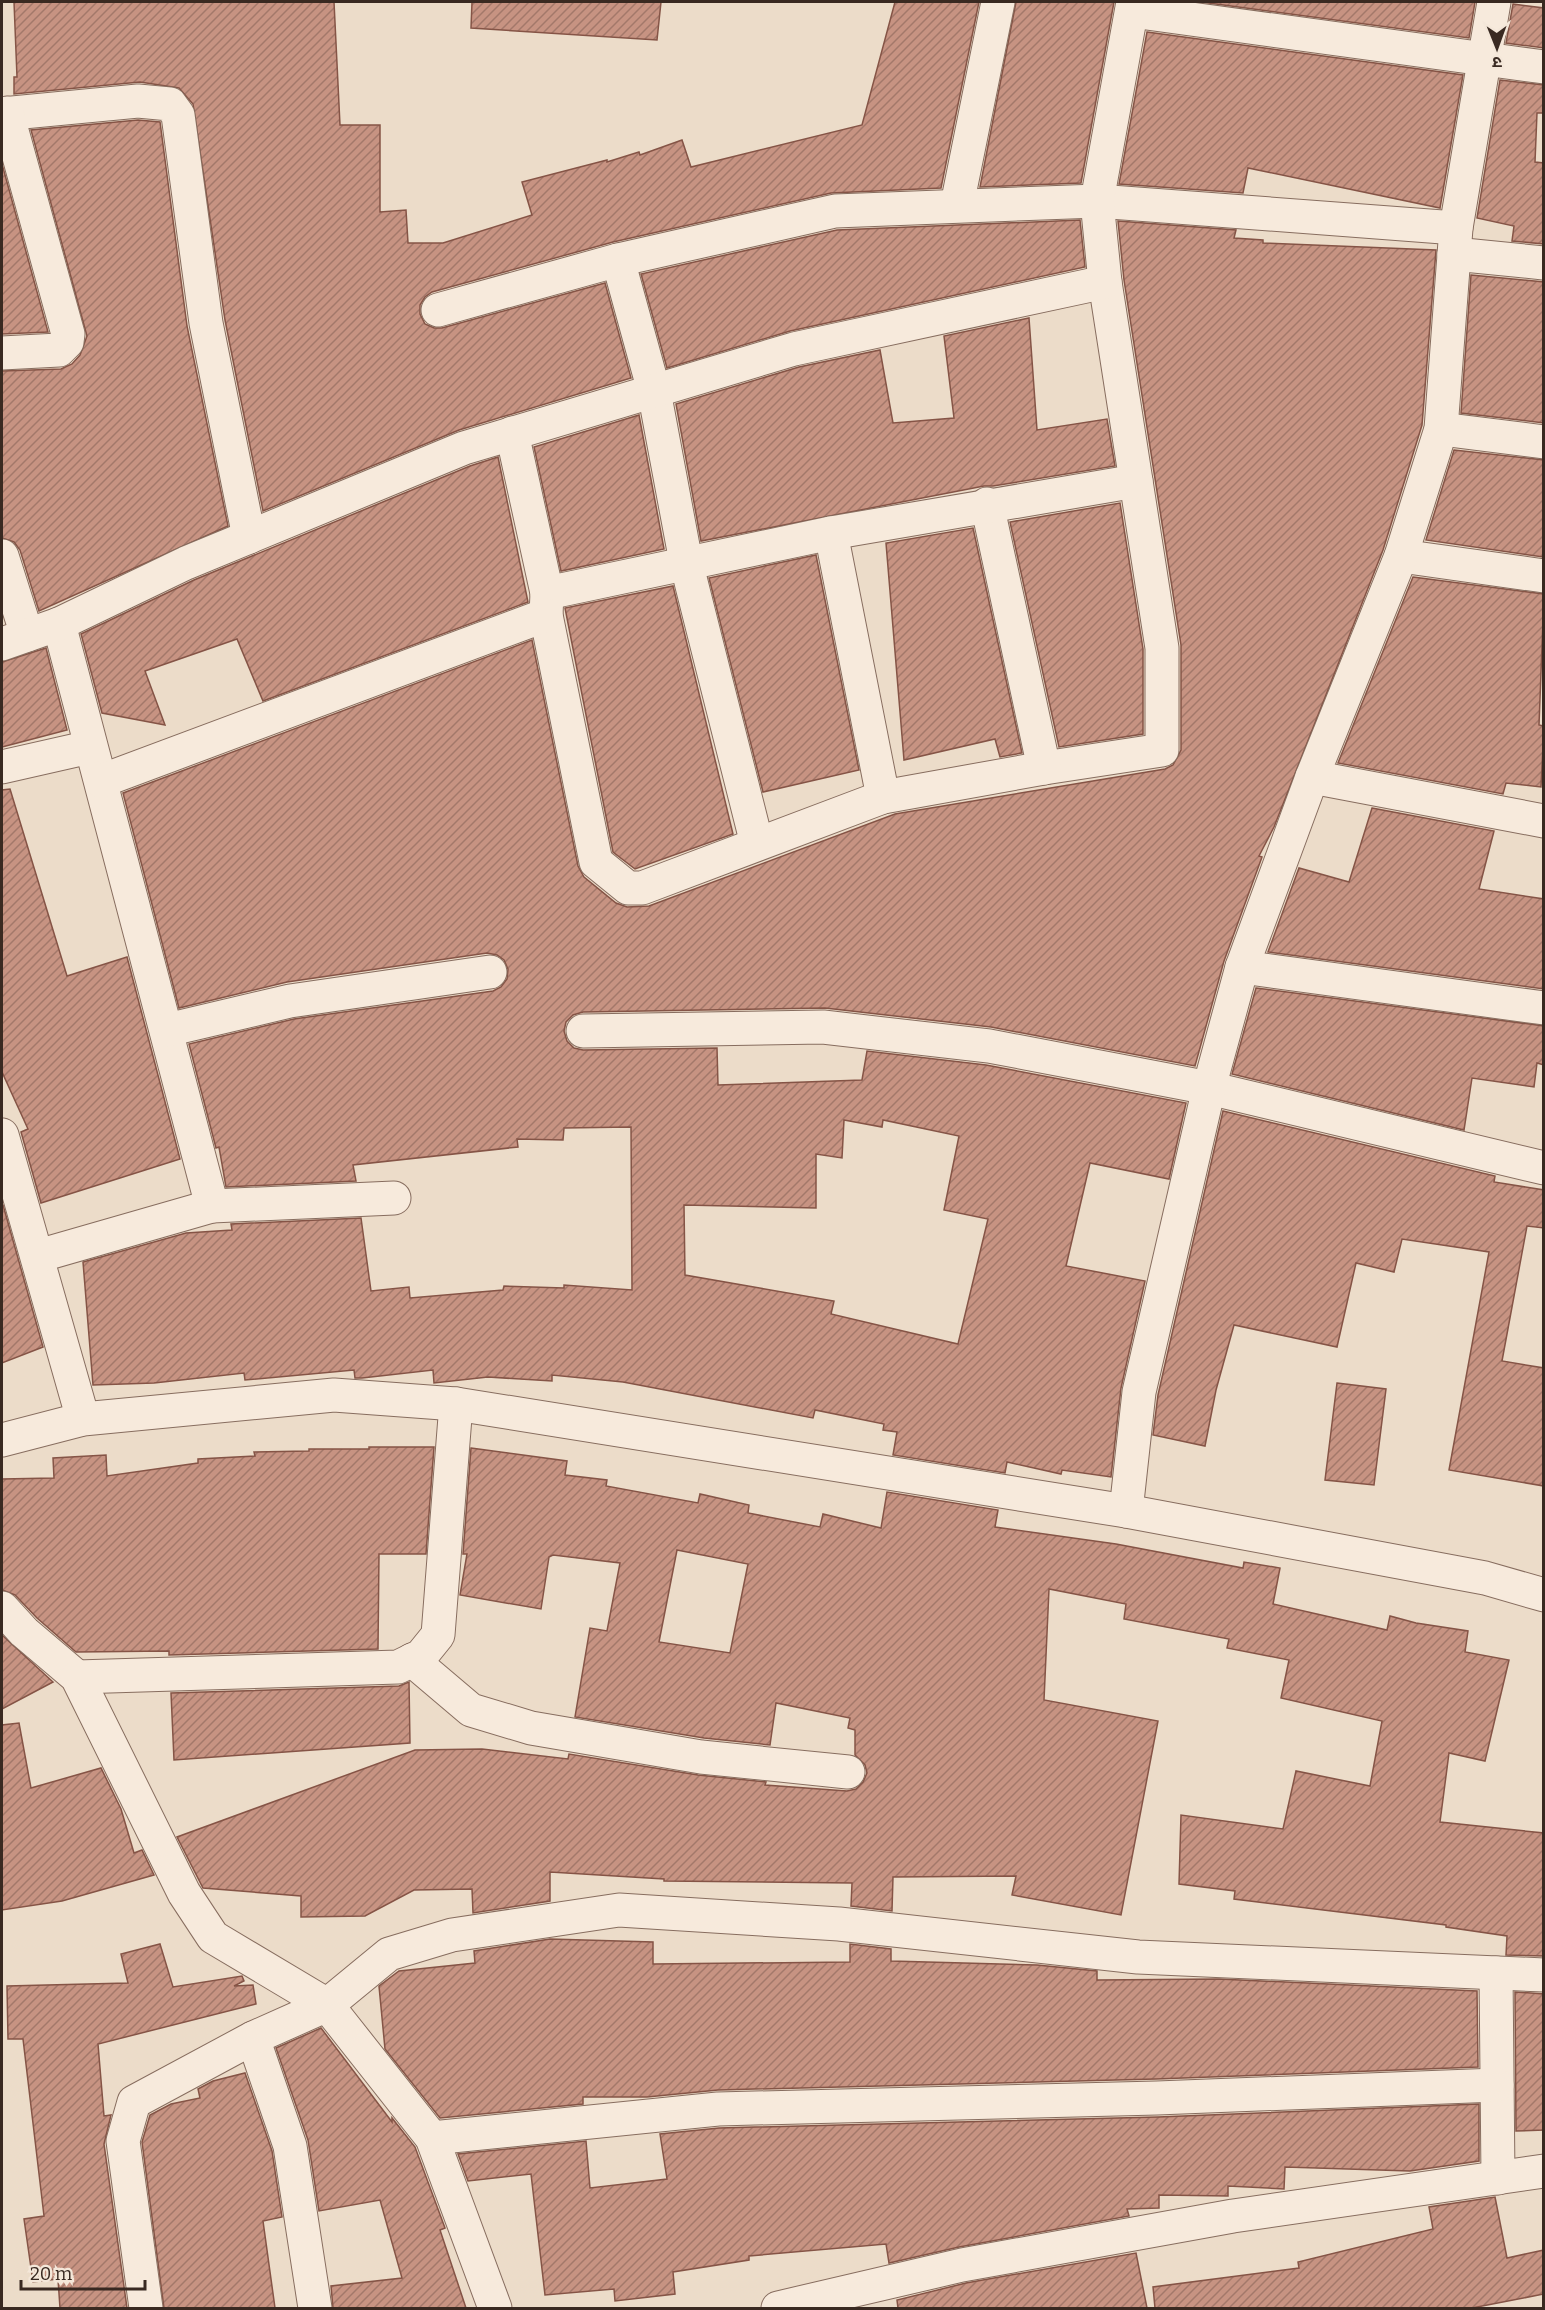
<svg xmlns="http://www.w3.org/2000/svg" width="1545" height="2310" viewBox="0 0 1545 2310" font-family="Bitter,'Noto Sans Devanagari',serif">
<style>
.building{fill:url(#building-hatch);stroke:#855446;stroke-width:1.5;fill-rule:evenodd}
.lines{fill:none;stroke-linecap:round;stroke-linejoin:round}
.minor-casing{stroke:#876d5f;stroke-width:35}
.minor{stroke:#f7eadc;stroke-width:33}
</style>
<defs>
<pattern id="building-hatch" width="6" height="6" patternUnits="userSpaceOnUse" patternTransform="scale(1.5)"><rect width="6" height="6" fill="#c79382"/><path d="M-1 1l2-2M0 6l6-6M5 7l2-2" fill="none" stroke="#a3786a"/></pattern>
</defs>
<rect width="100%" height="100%" fill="#ecdcc9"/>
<g class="building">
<path d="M14 2H334L340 125H380V212L406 210 408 243H443L532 215 522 182 607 160V162L639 152 640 155 682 140 691 167 862 125 895 2H979L941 188 831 193 613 242 432 292 425 297 420 305V314L425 324 434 328H442L605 283 631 378 459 430 263 511 225 320 193 104 179 88 140 82 14 94V77H17Z"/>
<path d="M472 2H661L657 40 471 28Z"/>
<path d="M1016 2H1114L1081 183 980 187Z"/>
<path d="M1201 2H1475L1469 38Z"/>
<path d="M1513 4 1544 8V48L1506 43Z"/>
<path d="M1147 32 1463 75 1440 208 1248 168 1243 193 1119 184Z"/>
<path d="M1500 80 1544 85V113H1537L1535 162 1544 163V244L1512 241 1514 226 1477 218Z"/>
<path d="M138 120 160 122 187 326 228 526 39 611 20 550 14 542 2 538V371L61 369 72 364 80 355 87 336 31 130Z"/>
<path d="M2 164 48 332 2 334Z"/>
<path d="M1080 220 1085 267 790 331 667 368 641 274 837 230Z"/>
<path d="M1118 221 1236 230 1234 238 1263 240V243L1436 250 1422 425 1383 550 1274 827 1259 856 1262 857 1224 961 1195 1066 991 1027 825 1008 583 1012 573 1015 566 1022 564 1031 567 1041 574 1048 583 1050 717 1048 718 1085 862 1080 867 1051 986 1065 1186 1103 1169 1179 1090 1163 1066 1266 1145 1281 1121 1388 1111 1477 1062 1470 1061 1474 1007 1462 1005 1473 893 1455 897 1432 883 1430 884 1424 815 1410 813 1418 623 1382 552 1375V1381L488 1377 434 1383 433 1370 362 1378H355L354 1370 245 1380 244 1373 154 1383 93 1385 83 1262 186 1233 232 1230 231 1224 361 1218 371 1291 409 1287 410 1298 503 1290 504 1286 564 1288V1285L632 1290 631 1127 564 1128 563 1140 517 1139 518 1147 353 1165 356 1181 226 1187 219 1147 216 1148 189 1044 294 1019 493 991 501 987 507 979 508 969 504 960 497 955 487 953 287 982 179 1008 123 793 532 640 578 866 584 877 616 903 627 907 649 906 895 814 1165 769 1173 765 1181 750V645L1124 280ZM844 1120 882 1127 883 1120 959 1136 944 1210 988 1219 958 1344 831 1314 834 1301 685 1275 684 1205 816 1208V1154L842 1158Z"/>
<path d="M1471 275 1544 282V423L1461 413Z"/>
<path d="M1029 318 1037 430 1107 419 1115 466 993 486H984L701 541 676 404 799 367 880 350 893 423 954 418 944 336Z"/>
<path d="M639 415 664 549 561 571 534 447Z"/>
<path d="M1454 450 1544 460 1543 557 1426 540Z"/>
<path d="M498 457 528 602 263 701 237 639 145 671 165 725 102 713 81 634 194 580 470 466Z"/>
<path d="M1120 503 1143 649V734L1059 747 1010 522Z"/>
<path d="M973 528 1022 753 1000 757 995 739 904 760 886 543Z"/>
<path d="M816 555 859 770 763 792 709 578Z"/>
<path d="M1413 577 1544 594 1539 725 1544 726 1541 787 1506 783 1503 794 1338 763Z"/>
<path d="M673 586 733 834 635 869 613 852 565 608Z"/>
<path d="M46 648 67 730 2 747V662Z"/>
<path d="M10 789 67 976 127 957 180 1159 41 1203 21 1132 28 1129 2 1072V790Z"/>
<path d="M1372 808 1494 831 1479 889 1544 899V989L1268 952 1299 868 1349 882Z"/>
<path d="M1256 988 1544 1026V1065L1537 1063 1534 1087 1472 1078 1464 1130 1232 1074Z"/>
<path d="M1223 1111 1495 1176 1494 1182 1544 1190V1228L1527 1226 1502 1361 1544 1368V1486L1449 1470 1489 1252 1402 1239 1394 1272 1356 1263 1337 1347 1234 1325 1216 1390 1205 1446 1153 1435 1158 1395Z"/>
<path d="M3 1205 43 1347 2 1363V1205Z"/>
<path d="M1337 1383 1386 1389 1374 1485 1325 1480Z"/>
<path d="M369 1447H434L426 1554H379L378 1649 169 1655V1651L76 1652 37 1618 15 1595 2 1590V1479L54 1478 53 1458 106 1455 107 1476 198 1463V1459L255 1456 254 1452 309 1451V1449H369Z"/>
<path d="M471 1448 567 1461 565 1475 607 1480 606 1486 698 1503 700 1494 749 1505 748 1513 820 1527 823 1514 881 1528 887 1492 998 1510 995 1527 1116 1544 1243 1568 1244 1562 1280 1568 1273 1604 1387 1630 1390 1616 1416 1623 1468 1631 1465 1652 1509 1660 1485 1761 1449 1753 1440 1822 1544 1833V1956L1506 1955 1507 1936 1446 1927V1925L1234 1899 1235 1891 1179 1884 1181 1815 1283 1829 1296 1771 1370 1786 1382 1721 1281 1698 1289 1660 1227 1648 1229 1639 1124 1619 1126 1604 1049 1589 1044 1700 1158 1721 1121 1915 1012 1895 1016 1876 893 1877 892 1911 851 1906 852 1883 664 1881V1879L550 1872V1901L473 1913 472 1889 414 1890 365 1916 301 1917V1896L203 1888 177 1837 415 1750 482 1749 568 1759 569 1754 698 1775 766 1782 765 1785 847 1791 856 1789 863 1782 867 1773 865 1765 855 1755V1730L848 1728 850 1718 776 1703 770 1745 704 1738 575 1717 590 1628 607 1631 620 1563 553 1555 549 1557 541 1609 460 1595 467 1554H463ZM677 1550 748 1564 730 1653 659 1642Z"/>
<path d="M2 1635 53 1682 2 1709Z"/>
<path d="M409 1682 410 1743 174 1760 171 1693 399 1686Z"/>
<path d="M19 1723 31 1788 101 1768 121 1809 134 1853 142 1850 154 1875 62 1901 2 1910V1725Z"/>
<path d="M550 1939 653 1942V1964L850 1962V1944L891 1949V1961L1037 1965 1097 1971V1980L1219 1979 1477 1991 1478 2067 1156 2079 718 2090 647 2097H583V2104L440 2118 385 2049 379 1986 399 1971 475 1963 474 1951Z"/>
<path d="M160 1944 173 1987 242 1976 244 1981 234 1986 253 1985 256 2004 98 2044 104 2116 111 2115 104 2144 127 2308H60L58 2279 33 2282 24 2219 44 2216 23 2039H8L7 1986 128 1983 121 1954Z"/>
<path d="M1515 1992 1544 1994V2130L1516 2131Z"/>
<path d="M321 2028 392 2122V2118L415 2147 445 2228 440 2230 466 2308H333L331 2286 402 2278 380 2200 319 2211 308 2140 276 2048Z"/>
<path d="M245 2073 272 2151 282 2217 263 2221 275 2308H164L142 2142 150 2115 171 2104 200 2098 198 2089 213 2081Z"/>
<path d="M1479 2104V2161L1410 2171 1285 2167 1284 2189 1228 2186V2196L1159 2195V2208L1127 2209 1129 2216 959 2247 889 2263 886 2244 749 2256V2260L673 2272 675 2294 615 2301 614 2289 545 2295 531 2174 468 2181 458 2154 586 2141 590 2188 667 2179 660 2134 719 2128 1158 2117Z"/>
<path d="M1495 2197 1507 2258 1544 2250V2294L1472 2308H1155L1153 2287 1299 2268 1298 2262 1433 2229 1429 2207Z"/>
<path d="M1136 2253 1147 2308H898L897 2300 966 2283Z"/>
</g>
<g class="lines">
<defs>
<g id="minor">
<path d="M1132 11 1544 67"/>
<path d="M2 114 138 101 170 104 178 115 206 323 249 537"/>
<path d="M957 205 998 2"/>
<path d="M1454 254 1544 263"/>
<path d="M618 260 654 391 686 562 757 844"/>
<path d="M438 310 618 260 835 211 1097 201 1456 228"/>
<path d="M2 353 59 350 67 342 68 334 7 113"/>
<path d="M1441 429 1544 442"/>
<path d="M512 433 547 593 546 615 596 862 628 888H642L883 797 1044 768 1162 750V648L1105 282 1097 201 1133 2"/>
<path d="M987 504 1044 768"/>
<path d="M831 533 883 797"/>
<path d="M2 556 27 635"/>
<path d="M1401 556 1544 576"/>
<path d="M547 593 831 533 1136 481"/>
<path d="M59 624 212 1206"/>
<path d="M2 644 59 624 186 563 464 448 794 349 1105 282"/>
<path d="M2 767 90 747"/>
<path d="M1312 777 1544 821"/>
<path d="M101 781 546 615"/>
<path d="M1242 967 1544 1008"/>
<path d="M167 1030 290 1001 490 972"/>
<path d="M583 1031 823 1027 989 1046 1209 1088 1544 1168"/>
<path d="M2 1135 83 1419"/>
<path d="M38 1256 212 1206 394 1198"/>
<path d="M2 1440 83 1419 334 1395 456 1404 1126 1511 1485 1578 1544 1595"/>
<path d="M1126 1511 1139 1392 1209 1088 1242 967 1312 777 1401 556 1441 429 1456 228 1494 2"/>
<path d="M2 1608 24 1632 77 1677 184 1893 213 1937 327 2005 432 2138 495 2308"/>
<path d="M412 1660 471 1710 531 1728 701 1757 848 1772"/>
<path d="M77 1677 398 1667 421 1656 438 1635 456 1404"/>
<path d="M1496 1973 1498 2178"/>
<path d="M253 2038 290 2146 315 2308"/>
<path d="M432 2138 718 2109 1157 2098 1497 2085"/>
<path d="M146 2308 123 2141 134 2102 253 2038 327 2005 389 1954 452 1935 619 1910 839 1924 1138 1957 1544 1975"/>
<path d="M778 2308 962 2265 1233 2216 1544 2171"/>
</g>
</defs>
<use href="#minor" class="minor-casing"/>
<use href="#minor" class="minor"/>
</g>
<rect width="1545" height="2310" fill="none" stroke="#392921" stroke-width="6"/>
<g transform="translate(1497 48) rotate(179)" stroke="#f4e7d9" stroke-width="4.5" paint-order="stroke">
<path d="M0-4.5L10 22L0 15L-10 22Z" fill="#392921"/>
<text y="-9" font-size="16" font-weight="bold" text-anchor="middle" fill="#392921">उ</text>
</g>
<path d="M21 2280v9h124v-9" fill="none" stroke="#392921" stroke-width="3"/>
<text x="30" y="2280" font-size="18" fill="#392921" stroke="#f4e7d9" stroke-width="4.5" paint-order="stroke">20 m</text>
</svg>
